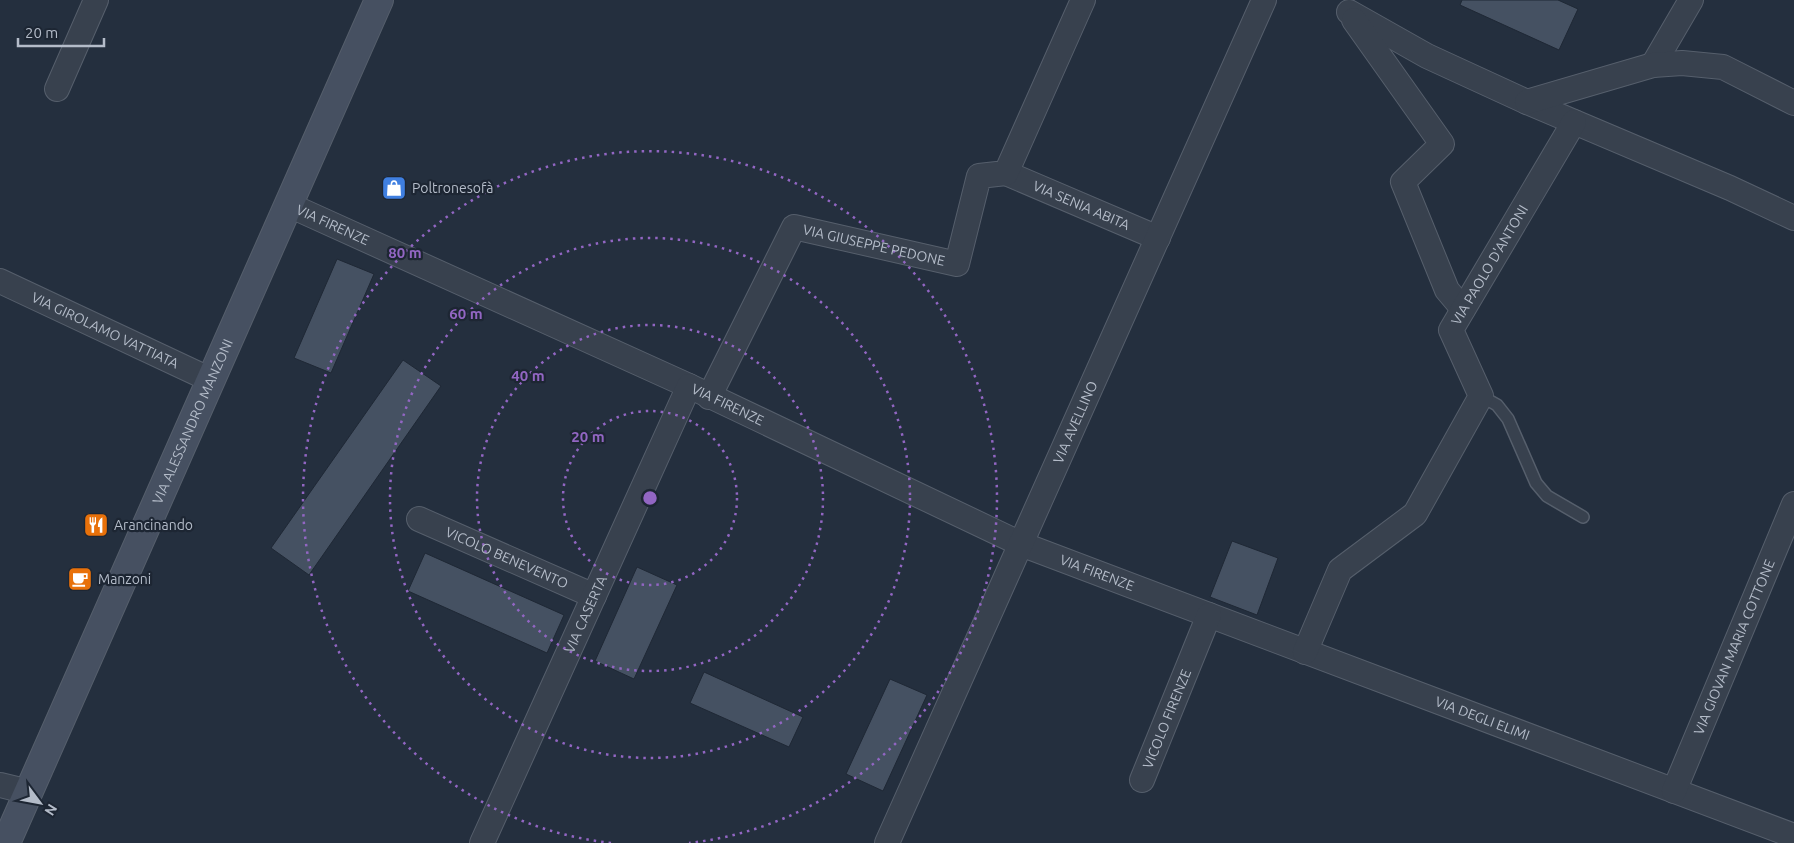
<svg xmlns="http://www.w3.org/2000/svg" width="1794" height="843" viewBox="0 0 1794 843" font-family="Ubuntu,sans-serif">
<style>
.building{fill:#455162;stroke:#1f2835}
.lines{fill:none;stroke-linecap:round;stroke-linejoin:round}
.lane-casing{stroke:#565f6c;stroke-width:14}
.street-casing{stroke:#565f6c;stroke-width:26}
.secondary-casing{stroke:#565f6c;stroke-width:30}
.lane{stroke:#38414e;stroke-width:11}
.street{stroke:#38414e;stroke-width:24}
.secondary{stroke:#465061;stroke-width:28}
.ring{fill:none;stroke:#9266c3;stroke-width:2.5;stroke-dasharray:2.5 5}
.labels{text-anchor:middle;dominant-baseline:central;stroke-width:4.5;stroke-linejoin:round;paint-order:stroke}
.poi-label{font-size:14px;fill:#b4bcc9;stroke:#1d2633;text-anchor:start}
.street-label{font-size:14px;fill:#b4bcc9;stroke:#1d2633}
.centre{fill:#9266c3;stroke:#1d2633;stroke-width:2.5}
.ring-label{font-size:15px;text-anchor:middle;font-weight:bold;fill:#9266c3;stroke:#1d2633;stroke-width:4.5;stroke-linejoin:round;paint-order:stroke}
</style>
<rect width="100%" height="100%" fill="#242f3e"/>
<g class="building">
<path d="M1462 0H1558L1578 9 1559 50 1460 5Z"/>
<path d="M337 259 374 274 331 373 294 358Z"/>
<path d="M403 360 441 386 309 575 271 548Z"/>
<path d="M1232 541 1278 558 1257 615 1210 597Z"/>
<path d="M425 553 564 615 547 653 408 591Z"/>
<path d="M637 567 677 585 634 679 595 661Z"/>
<path d="M704 672 803 717 789 747 690 703Z"/>
<path d="M890 679 927 695 883 791 846 774Z"/>
</g>
<g class="lines">
<defs>
<path id="lane" d="M1481 396 1497 405 1508 419 1536 483 1547 496 1583 517"/>
<g id="street">
<path d="M1349 12 1427 56 1527 102 1730 188 1794 218"/>
<path d="M1354 20 1442 144 1403 182 1447 290 1463 309"/>
<path d="M1653 65 1691 0"/>
<path d="M57 89 96 0"/>
<path d="M1527 102 1653 65 1682 63 1723 67 1794 103"/>
<path id="s1" d="M1006 173 1158 238"/>
<path id="s2" d="M289 205 689 386 1021 544 1794 836"/>
<path id="s3" d="M0 281 211 380"/>
<path id="s4" d="M709 397 794 227 957 264 979 176 1006 173 1083 0"/>
<path id="s5" d="M419 519 594 596"/>
<path id="s6" d="M1305 652 1340 570 1415 514 1481 396 1451 330 1574 122"/>
<path id="s7" d="M1142 780 1209 615"/>
<path d="M0 785 29 792"/>
<path id="s8" d="M1674 791 1794 504"/>
<path id="s9" d="M482 843 689 386"/>
<path id="s10" d="M887 843 1264 0"/>
</g>
<g id="secondary">
<path id="s11" d="M6 843 379 0"/>
</g>
</defs>
<use href="#lane" class="lane-casing"/>
<use href="#street" class="street-casing"/>
<use href="#secondary" class="secondary-casing"/>
<use href="#lane" class="lane"/>
<use href="#street" class="street"/>
<use href="#secondary" class="secondary"/>
</g>
<g class="ring">
<circle cx="650" cy="498" r="87"/>
<circle cx="650" cy="498" r="173"/>
<circle cx="650" cy="498" r="260"/>
<path d="M611 843A347 347 0 1 1 689 843"/>
</g>
<defs>
<symbol id="shop-square" viewBox="-11 -11 22 22"><rect x="-9" y="-9" width="18" height="18" rx="4" fill="#3f7fe0" stroke="#1d2633"/><path d="M-5-2.5h2.3a2.7 3.5 0 0 1 5.4 0H5L5.5 6h-11ZM-1.5-2.5h3a1.5 2.3 0 0 0-3 0Z" fill="#fff"/></symbol>
<symbol id="restaurant-square" viewBox="-11 -11 22 22"><rect x="-9" y="-9" width="18" height="18" rx="4" fill="#e8710a" stroke="#1d2633"/><path d="M-5-6h1v4h1v-4h1v4h1v-4h1v5L-1.5 .5V6h-2V.5L-5-1ZM5-6V6H3V1.5H1.5Q1.5-4 5-6Z" fill="#fff"/></symbol>
<symbol id="cafe-square" viewBox="-11 -11 22 22"><rect x="-9" y="-9" width="18" height="18" rx="4" fill="#e8710a" stroke="#1d2633"/><path d="M-5.5-4.5H6V0H3Q3 3.5 0 3.5H-2.5Q-5.5 3.5-5.5 0ZM3-3.2v2h1.7v-2ZM-6 4.5H4V6H-6Z" fill="#fff"/></symbol>
</defs>
<g fill-rule="evenodd">
<use href="#shop-square" x="380" y="174" width="28" height="28"/>
<use href="#restaurant-square" x="82" y="511" width="28" height="28"/>
<use href="#cafe-square" x="66" y="565" width="28" height="28"/>
</g>
<g class="labels">
<g class="poi-label">
<text x="412" y="188">Poltronesofà</text>
<text x="114" y="525">Arancinando</text>
<text x="98" y="579">Manzoni</text>
</g>
<g class="street-label">
<text stroke="none"><textPath href="#s1" startOffset="82">VIA SENIA ABITA</textPath></text>
<text stroke="none"><textPath href="#s2" startOffset="48">VIA FIRENZE</textPath></text>
<text stroke="none"><textPath href="#s4" startOffset="272">VIA GIUSEPPE PEDONE</textPath></text>
<text stroke="none"><textPath href="#s6" startOffset="466">VIA PAOLO D'ANTONI</textPath></text>
<text stroke="none"><textPath href="#s3" startOffset="116">VIA GIROLAMO VATTIATA</textPath></text>
<text stroke="none"><textPath href="#s2" startOffset="482">VIA FIRENZE</textPath></text>
<text stroke="none"><textPath href="#s11" startOffset="461">VIA ALESSANDRO MANZONI</textPath></text>
<text stroke="none"><textPath href="#s10" startOffset="461">VIA AVELLINO</textPath></text>
<text stroke="none"><textPath href="#s5" startOffset="96">VICOLO BENEVENTO</textPath></text>
<text stroke="none"><textPath href="#s2" startOffset="888">VIA FIRENZE</textPath></text>
<text stroke="none"><textPath href="#s9" startOffset="251">VIA CASERTA</textPath></text>
<text stroke="none"><textPath href="#s8" startOffset="156">VIA GIOVAN MARIA COTTONE</textPath></text>
<text stroke="none"><textPath href="#s7" startOffset="66">VICOLO FIRENZE</textPath></text>
<text stroke="none"><textPath href="#s2" startOffset="1300">VIA DEGLI ELIMI</textPath></text>
</g>
</g>
<circle cx="650" cy="498" r="8" class="centre"/>
<g class="ring-label">
<text x="405" y="258">80 m</text>
<text x="466" y="319">60 m</text>
<text x="528" y="381">40 m</text>
<text x="588" y="442">20 m</text>
</g>
<g transform="translate(40 803) rotate(122)" stroke="#1d2633" stroke-width="4" paint-order="stroke">
<path d="M0-4L9 19L0 12L-9 19Z" fill="#b4bcc9"/>
<text y="-8" font-size="14" font-weight="bold" text-anchor="middle" fill="#b4bcc9">N</text>
</g>
<path d="M18 38v8h86v-8" fill="none" stroke="#b4bcc9" stroke-width="2.5"/>
<text x="25" y="38" font-size="15" fill="#b4bcc9" stroke="#1d2633" stroke-width="4" paint-order="stroke">20 m</text>
</svg>
